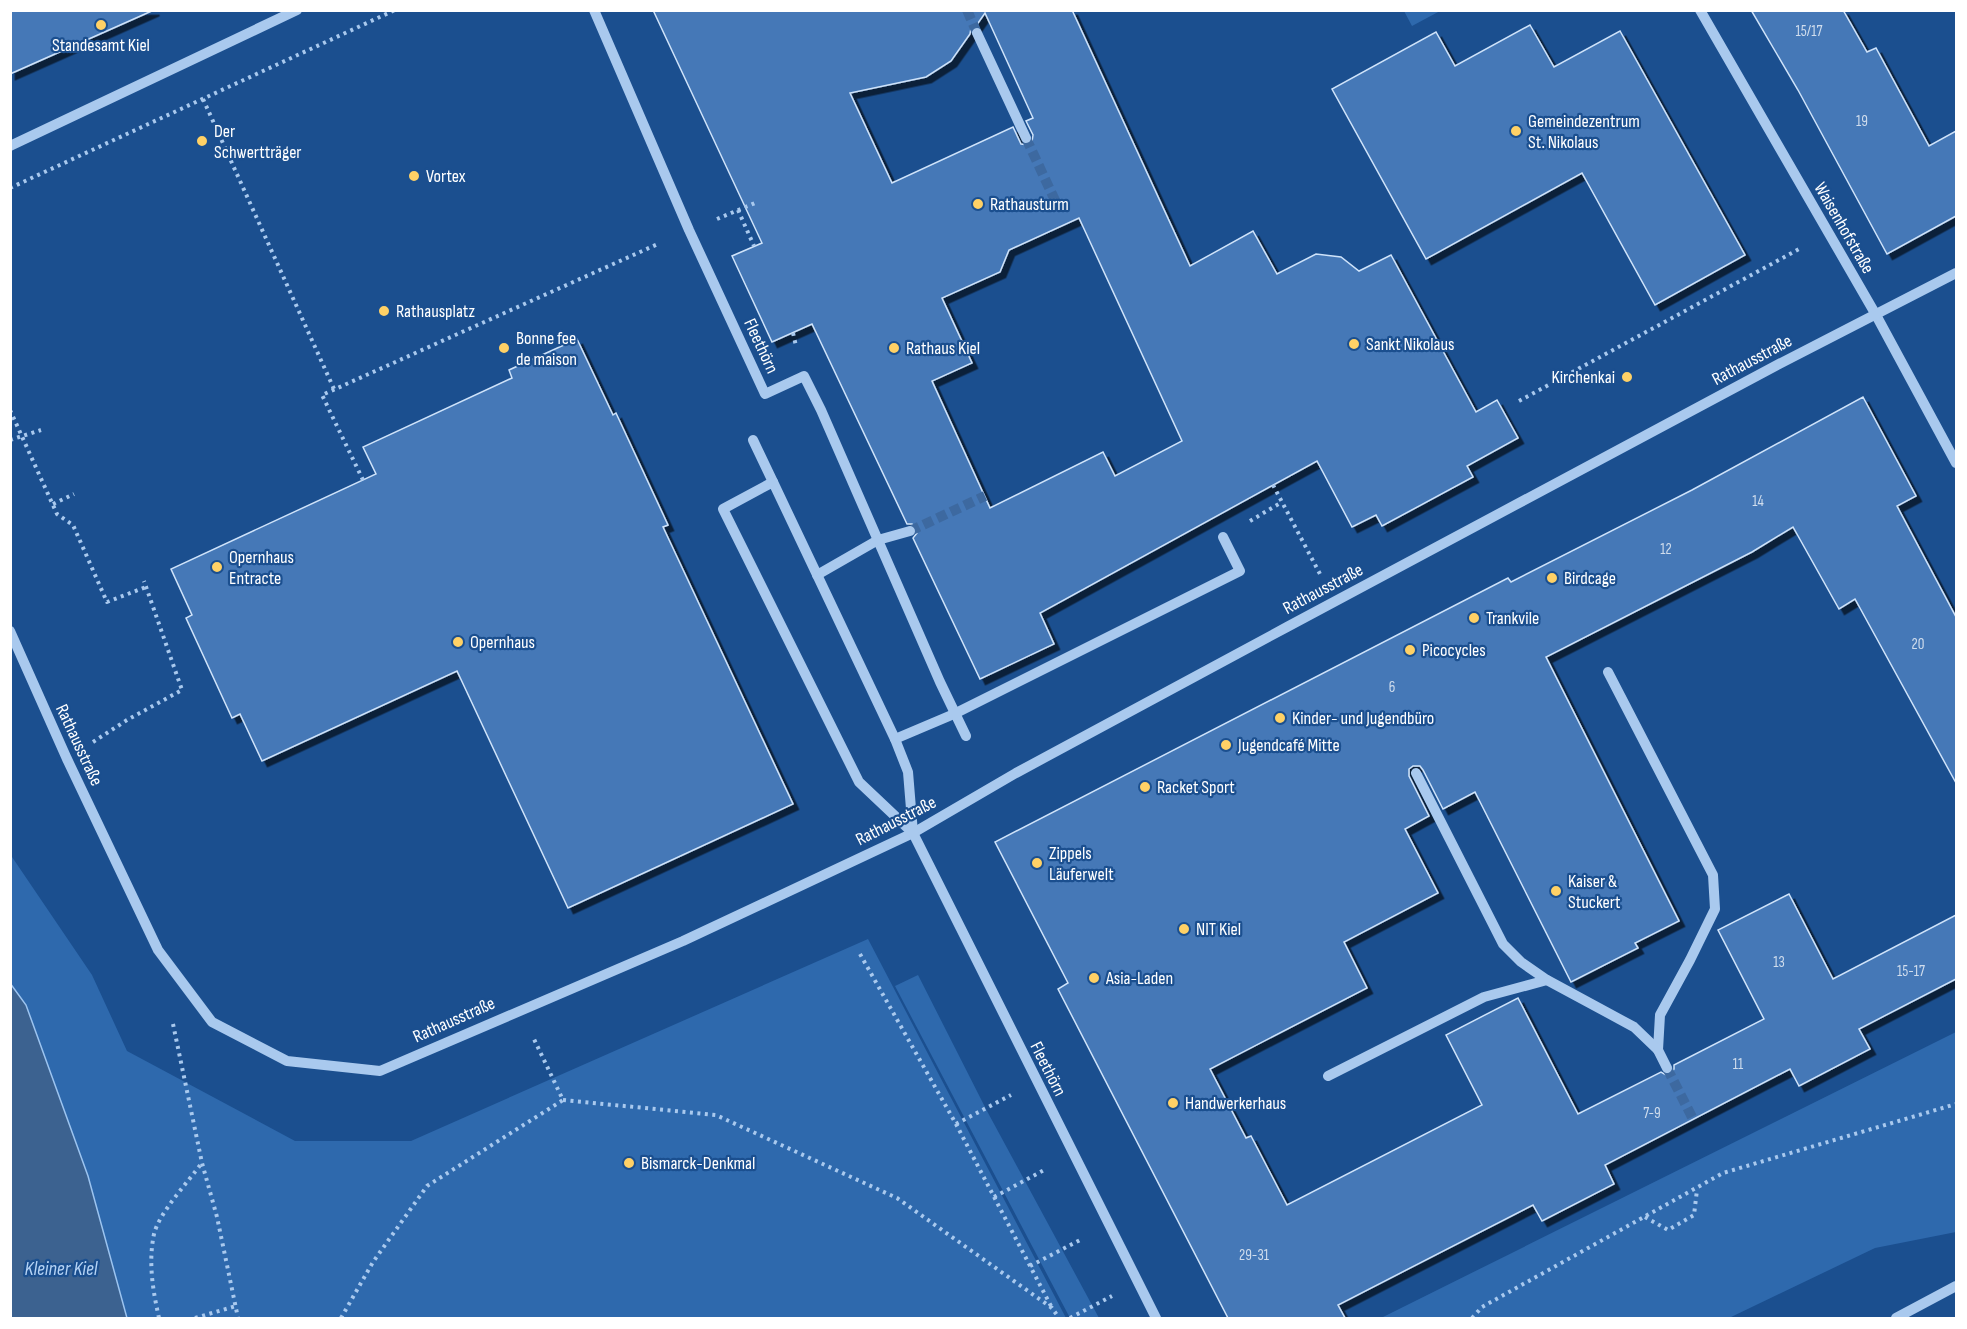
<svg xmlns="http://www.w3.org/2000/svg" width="1967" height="1329" viewBox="0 0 1967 1329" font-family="'Sofia Sans Condensed',sans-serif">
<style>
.green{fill:#2e69ad}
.water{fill:#3c6290;stroke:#9cc4f0;stroke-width:1.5}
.building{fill:#4478b7;stroke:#cfe3fa;stroke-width:1.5;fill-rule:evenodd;filter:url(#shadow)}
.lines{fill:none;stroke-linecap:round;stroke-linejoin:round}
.minor-tunnel{stroke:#3d69a0;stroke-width:10;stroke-dasharray:10 5;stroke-linecap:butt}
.path{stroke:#a9c9ee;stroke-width:4;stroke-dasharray:3 4.5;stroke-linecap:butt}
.minor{stroke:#a9c9ee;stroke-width:10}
.poi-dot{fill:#ffd166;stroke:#1b4f8f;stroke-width:2}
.labels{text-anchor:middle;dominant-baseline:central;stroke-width:4.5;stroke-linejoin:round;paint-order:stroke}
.number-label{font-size:15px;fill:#d0dded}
.poi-label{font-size:18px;fill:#fff;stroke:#1b4f8f;text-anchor:start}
.street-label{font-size:18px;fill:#fff;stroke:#1b4f8f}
.water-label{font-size:20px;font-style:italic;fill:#b5d3f5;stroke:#1b4f8f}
</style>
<defs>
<filter id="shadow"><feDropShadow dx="5.5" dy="5.5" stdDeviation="0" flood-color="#0009"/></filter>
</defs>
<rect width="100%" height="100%" fill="#1b4f8f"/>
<g class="green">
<path d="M1404 11H1440L1412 26Z"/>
<path d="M10 854 92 975 127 1051 295 1141H411L868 939 1066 1318H127L88 1176 26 1005 11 983Z"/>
<path d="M918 975 987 1111 1099 1318H1070L895 986Z"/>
<path d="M1956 1032V1232L1875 1248 1729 1318H1381Z"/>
</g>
<path class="water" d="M10 983 26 1005 88 1176 127 1318H11Z"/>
<g class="building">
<path d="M10 10H154L10 74Z"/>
<path d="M653 10H1072L1190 266 1253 231 1277 274 1316 254 1341 257 1359 271 1391 255 1476 412 1497 400 1518 438 1467 466 1473 477 1382 526 1376 515 1352 527 1317 461 1040 613 1054 644 980 679 913 538 917 533V528L912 524H907L812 324 772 342 732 256 762 243ZM985 13 1033 118 1026 121 1033 135 1032 142 1029 145 1021 144 1013 127 892 183 850 93 926 77 951 61 970 34 971 28 976 26ZM1079 218 1182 441 1115 476 1103 452 990 508 932 381 972 363 942 298 1000 272 1009 250Z"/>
<path d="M1751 10H1843L1867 52 1876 48 1929 146 1956 131V216L1887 254 1798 90Z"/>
<path d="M1530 25 1554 67 1620 31 1745 255 1655 305 1582 173 1426 259 1332 89 1436 32 1455 66Z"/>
<path d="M577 339 613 415 616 413 668 525 663 527 793 804 568 908 457 671 262 761 240 714 232 718 186 618 192 615 171 569 376 474 363 447 512 378 509 370Z"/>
<path d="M1863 397 1916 496 1897 506 1956 617V783L1855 599 1839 609 1793 527 1752 552 1546 657 1679 921 1635 943 1638 948 1571 982 1475 792 1443 809 1423 770 1420 766H1413L1409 769V776L1429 816 1405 829 1438 893 1344 942 1367 988 1210 1069 1246 1138 1251 1136 1287 1205 1482 1105 1446 1035 1518 998 1578 1114 1661 1072 1666 1075 1671 1074 1674 1069V1065L1764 1019 1718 930 1789 894 1833 979 1956 915V979L1859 1029 1870 1049 1799 1086 1790 1069 1605 1165 1614 1184 1542 1221 1533 1205 1338 1305 1345 1318H1228L1058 989 1068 983 995 842 1508 578 1511 582 1692 490Z"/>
</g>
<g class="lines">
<g class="minor-tunnel">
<path d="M967 10 977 33"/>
<path d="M1026 138 1059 209"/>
<path d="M910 531 985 496"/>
<path d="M1667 1068 1693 1119"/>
</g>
<g class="path">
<path d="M203 99 334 389"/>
<path d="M10 188 395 10"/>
<path d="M738 210 754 246"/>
<path d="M717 219 755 203"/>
<path d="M793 333 796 346"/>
<path d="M10 366H12"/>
<path d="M1519 401 1801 248"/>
<path d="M10 410 57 514 73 525 107 602 146 587"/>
<path d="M10 440 41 430"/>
<path d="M363 480 322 395 660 243"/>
<path d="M1273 485 1320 574"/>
<path d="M53 504 74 494"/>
<path d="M1250 521 1282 502"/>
<path d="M93 742 127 720 182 690 144 581"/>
<path d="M860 954 956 1124 1052 1308"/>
<path d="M173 1024 202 1163 217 1217 238 1318"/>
<path d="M563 1100 716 1115 897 1198 1052 1308 1059 1318"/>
<path d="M956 1124 1011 1095"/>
<path d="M994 1197 1046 1169"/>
<path d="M1645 1217 1668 1230 1694 1215 1697 1190"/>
<path d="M1030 1266 1082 1239"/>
<path d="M159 1318C153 1291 148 1263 154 1234 159 1213 188 1182 201 1164"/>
<path d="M195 1318 236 1306"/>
<path d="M341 1318 373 1262 427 1186 563 1100 533 1037"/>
<path d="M1070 1318 1112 1296"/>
<path d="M1472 1318 1482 1307 1723 1173 1956 1104"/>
</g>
<g class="minor">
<path d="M594 10 689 230 765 394 804 376 821 410 940 682 966 736"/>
<path d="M1700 10 1876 315 1956 463"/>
<path d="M977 33 1026 138"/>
<path d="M10 146 297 10"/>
<path d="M753 440 773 482"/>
<path d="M817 575 878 540 910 531"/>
<path d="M10 631 67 759 158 950 212 1022 287 1061 380 1071 683 941 913 833 1016 773 1287 627 1779 364 1956 273"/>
<path d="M1608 672 1713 875 1715 909 1690 960 1660 1015 1658 1050 1667 1068"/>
<path d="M895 739 954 714 1240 571 1223 537"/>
<path d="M1416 773 1503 944 1521 962 1547 980 1634 1027 1658 1050"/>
<path d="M913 833 908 772 895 739 773 482 723 509 859 782 913 833 1156 1318"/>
<path d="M1328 1076 1484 997 1547 980"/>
<path d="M1896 1318 1956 1286"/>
</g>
</g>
<g class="poi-dot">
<circle cx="101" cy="25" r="6"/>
<circle cx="1516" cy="131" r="6"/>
<circle cx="202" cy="141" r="6"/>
<circle cx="414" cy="176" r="6"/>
<circle cx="978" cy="204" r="6"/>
<circle cx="384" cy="311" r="6"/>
<circle cx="1354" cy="344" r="6"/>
<circle cx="504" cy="348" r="6"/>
<circle cx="894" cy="348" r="6"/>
<circle cx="1627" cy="377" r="6"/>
<circle cx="217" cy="567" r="6"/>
<circle cx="1552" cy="578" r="6"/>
<circle cx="1474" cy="618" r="6"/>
<circle cx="458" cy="642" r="6"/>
<circle cx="1410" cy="650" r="6"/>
<circle cx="1280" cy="718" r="6"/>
<circle cx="1226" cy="745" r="6"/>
<circle cx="1145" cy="787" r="6"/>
<circle cx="1037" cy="863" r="6"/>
<circle cx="1556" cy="891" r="6"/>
<circle cx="1184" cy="929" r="6"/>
<circle cx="1094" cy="978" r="6"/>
<circle cx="1173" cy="1103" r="6"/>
<circle cx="629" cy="1163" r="6"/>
</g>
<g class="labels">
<g class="number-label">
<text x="1809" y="31">15/17</text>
<text x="1862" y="121">19</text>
<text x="1758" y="501">14</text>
<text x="1666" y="549">12</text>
<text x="1918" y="644">20</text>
<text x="1392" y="687">6</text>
<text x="1779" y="962">13</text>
<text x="1911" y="971">15-17</text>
<text x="1738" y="1064">11</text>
<text x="1652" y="1113">7-9</text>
<text x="1254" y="1255">29-31</text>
</g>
<g class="poi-label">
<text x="101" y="45" text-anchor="middle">Standesamt Kiel</text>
<text x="1528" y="121">Gemeindezentrum<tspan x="1528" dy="21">St. Nikolaus</tspan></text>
<text x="214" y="131">Der<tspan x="214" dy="21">Schwertträger</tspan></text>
<text x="426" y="176">Vortex</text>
<text x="990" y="204">Rathausturm</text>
<text x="396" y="311">Rathausplatz</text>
<text x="516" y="338">Bonne fee<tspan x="516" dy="21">de maison</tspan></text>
<text x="1366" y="344">Sankt Nikolaus</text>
<text x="906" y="348">Rathaus Kiel</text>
<text x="1615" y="377" text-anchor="end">Kirchenkai</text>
<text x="229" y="557">Opernhaus<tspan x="229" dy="21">Entracte</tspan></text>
<text x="1564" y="578">Birdcage</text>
<text x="1486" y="618">Trankvile</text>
<text x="470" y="642">Opernhaus</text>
<text x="1422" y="650">Picocycles</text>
<text x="1292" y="718">Kinder- und Jugendbüro</text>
<text x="1238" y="745">Jugendcafé Mitte</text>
<text x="1157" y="787">Racket Sport</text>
<text x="1049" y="853">Zippels<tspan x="1049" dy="21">Läuferwelt</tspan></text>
<text x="1568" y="881">Kaiser &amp;<tspan x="1568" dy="21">Stuckert</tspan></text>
<text x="1196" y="929">NIT Kiel</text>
<text x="1106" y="978">Asia-Laden</text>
<text x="1185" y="1103">Handwerkerhaus</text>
<text x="641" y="1163">Bismarck-Denkmal</text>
</g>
<g class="street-label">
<text transform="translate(1844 228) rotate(60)">Waisenhofstraße</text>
<text transform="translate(761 346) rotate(65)">Fleethörn</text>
<text transform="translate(1752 360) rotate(-28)">Rathausstraße</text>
<text transform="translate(1323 589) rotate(-28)">Rathausstraße</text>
<text transform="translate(79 745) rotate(65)">Rathausstraße</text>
<text transform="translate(896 821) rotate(-27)">Rathausstraße</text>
<text transform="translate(454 1020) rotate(-24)">Rathausstraße</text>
<text transform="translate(1048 1069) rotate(63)">Fleethörn</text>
</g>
<g class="water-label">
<text x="61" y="1269">Kleiner Kiel</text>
</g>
</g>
<rect width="1967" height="1329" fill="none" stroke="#ffffff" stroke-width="24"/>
</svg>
